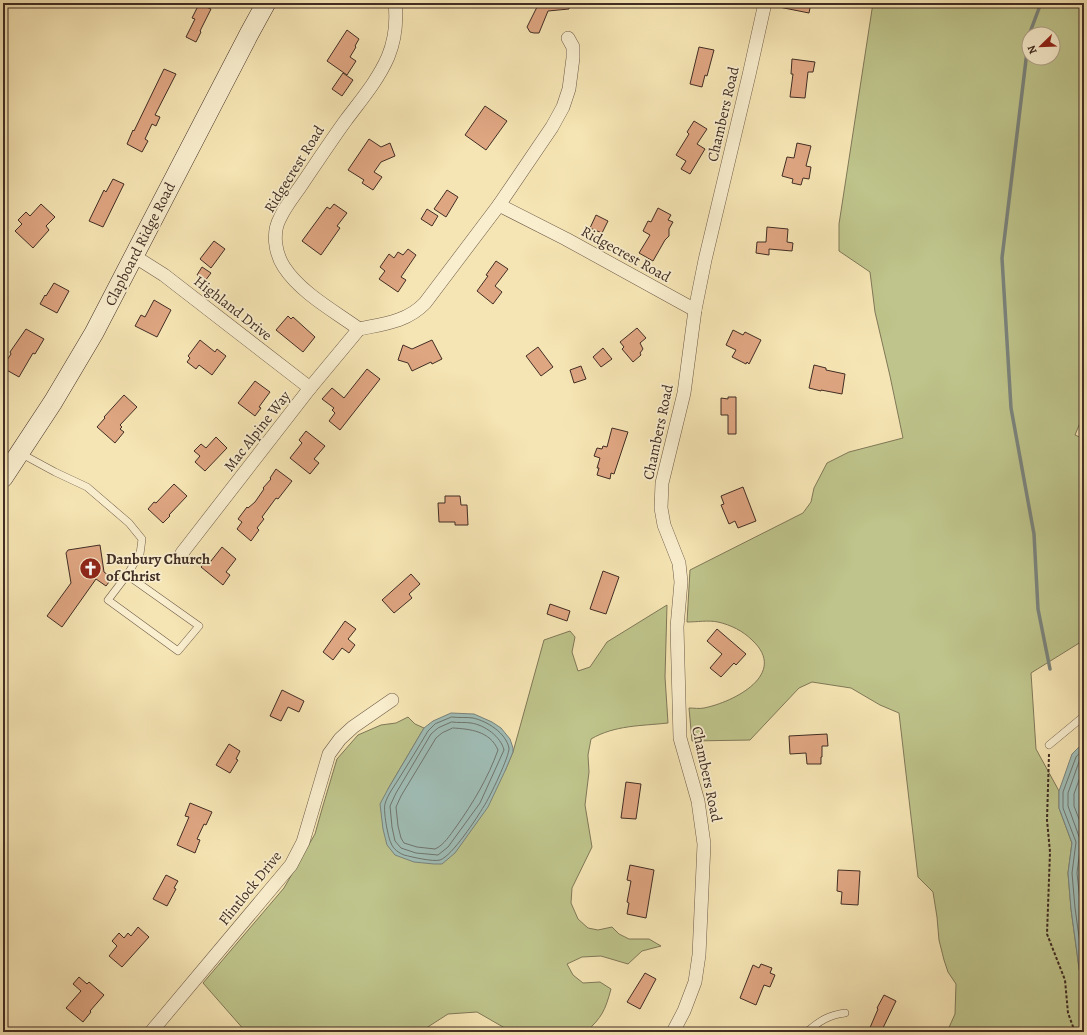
<svg xmlns="http://www.w3.org/2000/svg" width="1087" height="1035" viewBox="0 0 1087 1035" font-family="Alegreya,serif">
<style>
.green{fill:#bec48b;stroke:#807858;fill-rule:evenodd}
.water{fill:#a0bdb6;stroke:#7a837c}
.lines{fill:none;stroke-linecap:round;stroke-linejoin:round}
.shore{stroke:#70756d;stroke-width:1}
.stream{stroke:#7a837c;stroke-width:3.5}
.building{fill:#dfa682;stroke:#412d24}
.lane-casing{stroke:#6e5b48;stroke-width:8}
.street-casing{stroke:#6e5b48;stroke-width:14}
.secondary-casing{stroke:#412d24;stroke-width:20}
.path{stroke:#412d24;stroke-width:2;stroke-dasharray:3 2;stroke-linecap:butt}
.lane{stroke:#f9eece;stroke-width:7}
.street{stroke:#f9eece;stroke-width:13}
.secondary{stroke:#f9eece;stroke-width:19}
.labels{text-anchor:middle;dominant-baseline:central;stroke-width:3.5;stroke-linejoin:round;paint-order:stroke}
.street-label{font-size:15px;fill:#412d24;stroke:#f9eece}
.poi-label{font-size:15px;font-weight:bold;fill:#412d24;stroke:#f9eece;text-anchor:start}
</style>
<rect width="100%" height="100%" fill="#f6e5b4"/>
<filter id="stains"><feTurbulence type="fractalNoise" baseFrequency=".005" numOctaves="4"/><feColorMatrix values="0 0 0 0 .2 0 0 0 0 .09 0 0 0 0 .02 0 0 0 .5 -.17"/></filter>
<radialGradient id="worn" r=".72"><stop offset=".6" stop-color="#630" stop-opacity="0"/><stop offset="1" stop-color="#630" stop-opacity=".3"/></radialGradient>
<g class="green">
<path d="M873 3H1084V413L1075 435 1084 439V640L1031 673 1036 749 1059 791V808L1072 843 1068 873 1071 909 1079 968 1084 993V1032H947L955 1014 956 984 948 972 944 960 939 940 937 917 933 892 918 877 899 713 880 705 851 688 812 682 799 688 750 740 692 741 689 708C694 708 699 709 704 708 734 702 789 674 752 640 743 631 731 625 718 622 708 620 697 622 687 622L690 570 803 513 811 502 814 488 827 463 849 452 903 438 890 376 875 312 870 272 839 251V224ZM1029 34H1053V58H1029Z"/>
<path d="M667 605 665 677 668 723C641 726 615 725 591 739L588 755 589 772 585 805 592 847 572 888 571 903 578 919 588 928 598 930 612 927 619 934 629 939H649L661 946 642 951 628 964 601 956 582 957 567 964 573 975 583 983 600 982 611 989C605 1011 602 1017 586 1032H510V1031L477 1012 448 1014 420 1032H246L203 983 284 888 315 834 322 809 337 759 358 735 381 725 396 723 408 717 415 724 424 728 388 789 505 771 513 752 544 640 570 631 575 637 572 652 578 671 590 667 607 642Z"/>
</g>
<g class="water">
<path d="M451 713 474 714 492 722 501 728 510 739 513 748V752L505 771 488 807 455 853 442 864H434L414 862 395 855 387 845 383 829 380 804 388 789 424 728 433 721Z"/>
<path d="M1084 742V993L1079 968 1071 909 1068 873 1072 843 1059 808V791L1072 754Z"/>
</g>
<g class="lines">
<g class="shore">
<path d="M452 717C459 718 467 717 473 718 487 721 506 733 509 748 510 755 489 799 484 806 477 818 452 856 440 860 433 862 412 857 404 855 399 853 393 849 391 843 388 838 383 810 385 804 387 796 393 788 398 780 408 764 418 748 428 731L435 724Z"/>
<path d="M452 722C458 723 465 722 471 723 485 725 501 737 504 750L480 803 448 847 438 855 416 853 401 848 395 841 392 827 390 806 396 793 431 734 438 728Z"/>
<path d="M453 728C470 729 490 731 498 750 488 778 473 803 456 827 450 835 444 845 435 849L417 847 404 843 401 838 398 826 396 807 401 796 436 738 442 733Z"/>
<path d="M1084 748 1076 757 1063 792V808L1076 842 1072 873 1075 908 1084 973"/>
<path d="M1084 755 1080 759 1068 793V806L1081 842 1077 873 1084 938"/>
<path d="M1084 766 1074 794V806L1084 832"/>
</g>
<path class="stream" d="M1041 3 1029 35 1002 258 1011 408 1034 534 1038 609 1050 669"/>
</g>
<g class="building">
<path d="M539 3H569V9L548 11 539 33H534L530 32 527 27Z"/>
<path d="M779 3H811L809 13 779 7Z"/>
<path d="M199 4 211 9 200 31 201 32 196 42 186 37 195 19 192 18Z"/>
<path d="M347 30 359 39 355 46 356 47 350 57 356 61 347 75 327 61Z"/>
<path d="M699 47 714 50 707 76 705 75 702 87 690 84Z"/>
<path d="M792 59 815 62 813 72H808L805 98 790 97 793 74H791Z"/>
<path d="M164 69 176 74 155 115 160 117 156 126 152 124 145 139 148 141 142 152 127 144 133 130 134 131Z"/>
<path d="M343 73 353 80 342 96 332 89Z"/>
<path d="M485 106 507 121 486 150 465 135Z"/>
<path d="M694 121 707 129 697 144 705 149 690 174 681 169 686 161 676 155 689 134 687 132Z"/>
<path d="M369 139 381 147 390 143 395 156 381 162 374 172 382 177 373 190 362 183 364 180 348 170Z"/>
<path d="M797 143 811 146 806 166 811 167 809 179 803 178 801 185 792 183 793 179 782 176 787 157 794 158Z"/>
<path d="M113 179 124 184 103 227 89 221 104 190 106 192Z"/>
<path d="M447 190 458 197 446 217 434 209Z"/>
<path d="M41 204 55 217 46 226 49 230 33 248 15 231 22 224 18 220 26 212 30 216Z"/>
<path d="M334 204 347 213 337 226 340 228 321 255 302 241 327 207 330 209Z"/>
<path d="M658 208 671 215 668 220 673 222 669 229V236L665 240 653 261 639 253 650 235 643 231 648 221 651 222Z"/>
<path d="M427 209 438 216 432 226 421 219Z"/>
<path d="M596 215 608 221 602 233 590 228Z"/>
<path d="M767 227 788 229 787 242 793 243 792 251 769 249V255L756 253 757 242H766Z"/>
<path d="M214 241 225 249 211 268 200 259Z"/>
<path d="M408 249 416 255 401 277 406 280 398 292 379 279 385 271 380 267 389 254 394 258 398 252 403 255Z"/>
<path d="M496 261 508 269 495 286 502 292 493 304 477 291 488 276 486 275Z"/>
<path d="M202 267 211 273 205 281 197 275Z"/>
<path d="M54 283 69 291 57 313 40 304 45 295 46 296Z"/>
<path d="M154 300 171 310 157 337 135 326 141 315 145 317Z"/>
<path d="M288 316 291 319 293 317 315 337 303 352 276 330Z"/>
<path d="M637 328 646 338 640 343 643 349 640 353 641 355 633 362 622 349 624 347 620 342Z"/>
<path d="M26 329 44 339 35 354 33 353 19 377 3 368V366L11 354 10 352Z"/>
<path d="M733 330 743 335 745 332 761 340 749 364 747 362 746 364 732 357 736 350 726 345Z"/>
<path d="M200 340 215 352 217 349 226 356 212 375 199 365 196 369 187 362 190 358 188 356Z"/>
<path d="M432 340 442 359 432 364 431 362 412 371 408 363 398 360 403 345 412 349Z"/>
<path d="M538 347 553 367 541 376 526 356Z"/>
<path d="M603 348 612 359 601 367 593 357Z"/>
<path d="M814 365 826 368V370L845 374 842 394 821 390V391L809 388Z"/>
<path d="M581 366 586 379 574 383 570 370Z"/>
<path d="M367 369 380 379 340 430 329 421 335 413 332 410 334 408 322 399 332 388 344 398Z"/>
<path d="M255 381 270 392 259 407 261 408 255 416 238 403Z"/>
<path d="M124 395 137 407 120 425 122 427 120 429 124 432 115 443 97 427 105 418 104 417Z"/>
<path d="M728 397H736V434H728V415H721V398L728 399Z"/>
<path d="M612 428 628 432 614 474 611 473 610 479 597 475 599 468H597L600 458 594 456 597 448 602 449 603 446 607 447Z"/>
<path d="M306 431 325 446 314 459 319 463 310 474 290 458 302 443 299 440Z"/>
<path d="M216 437 227 448 205 471 195 462 200 456 194 451 201 444 206 448Z"/>
<path d="M276 469 292 481 278 499 276 498 262 517 264 519 257 528 259 530 251 541 237 529 242 522 238 519 247 507 248 508 255 502 264 489 263 488 271 479 270 478Z"/>
<path d="M174 484 187 496 169 515 170 516 163 523 148 509 154 502 156 503Z"/>
<path d="M743 487 756 521 738 528 735 521 729 524 721 505 724 504 721 496Z"/>
<path d="M445 496H460L461 505H467L468 525H455V522H439L438 503H445Z"/>
<path d="M100 545 104 572 112 578 106 586 96 579 62 627 47 616 71 583 66 553 68 550Z"/>
<path d="M222 547 236 559 226 572 230 575 223 585 201 567 208 559 211 561Z"/>
<path d="M603 571 619 577 606 614 590 609Z"/>
<path d="M411 574 420 584 409 594 412 598 394 613 382 600Z"/>
<path d="M550 604 570 611 567 621 547 614Z"/>
<path d="M345 621 356 629 348 639 355 645 349 653 342 648 333 660 323 652Z"/>
<path d="M717 629 746 654 736 665 734 663 721 677 710 668 722 654 707 641Z"/>
<path d="M282 690 304 701 299 712 288 707 281 721 270 716Z"/>
<path d="M827 734 828 746H822V757H821V764H807L806 753 790 754 789 736Z"/>
<path d="M229 744 240 751 236 759 238 760 230 773 216 765Z"/>
<path d="M626 782 641 784 636 819 621 818Z"/>
<path d="M190 803 212 812 206 825 204 824 197 839 200 840 195 853 177 845 189 817 185 816Z"/>
<path d="M630 865 654 870 646 918 627 914 629 903 627 902 631 881 627 880Z"/>
<path d="M838 870 860 871 858 905 841 904 842 892 837 891Z"/>
<path d="M166 875 178 881 174 888 176 889 167 906 153 899Z"/>
<path d="M138 927 149 937 122 967 109 956 117 946 112 941 119 933 124 938 128 933 131 936Z"/>
<path d="M761 964 772 968 770 973 775 975 770 987 764 985 756 1005 740 998 753 965 759 968Z"/>
<path d="M645 973 656 979 640 1009 627 1002Z"/>
<path d="M79 977 87 984 89 982 104 995 90 1011 91 1012 83 1022 66 1008 81 991 73 984Z"/>
<path d="M884 995 896 1001 881 1032H874L869 1030 878 1009 877 1008Z"/>
</g>
<g class="lines">
<defs>
<g id="lane">
<path d="M20 453 55 472 87 487 129 523 142 539 140 554 127 575 108 600 178 651 199 626 127 575"/>
<path d="M1049 745 1084 716"/>
<path d="M807 1032C819 1021 829 1015 845 1013"/>
</g>
<g id="street">
<path d="M395 3C397 21 395 40 388 57 378 80 361 100 346 120 330 142 315 165 300 187 293 197 285 207 280 218 272 233 275 253 284 267 301 293 334 311 359 329 383 324 407 322 425 303L499 205 552 127 563 107 569 89 573 58V47L568 38"/>
<path d="M499 205 566 239 695 310"/>
<path d="M134 256 164 275 310 388"/>
<path d="M182 553 310 388 359 329"/>
<path d="M151 1032 291 865 303 842 329 754 340 739 353 727 392 700"/>
<path d="M673 1032 684 1011 695 982 699 955 704 844 698 801 680 738 677 627 681 582 679 563 664 525 661 508 662 483 684 393 695 310 705 260 749 75 765 3"/>
</g>
<path id="secondary" d="M3 478 53 402 94 333 249 34 266 3"/>
</defs>
<use href="#lane" class="lane-casing"/>
<use href="#street" class="street-casing"/>
<use href="#secondary" class="secondary-casing"/>
<path class="path" d="M1049 754 1047 820 1050 852 1047 934 1065 980 1068 1013 1075 1032"/>
<use href="#lane" class="lane"/>
<use href="#street" class="street"/>
<use href="#secondary" class="secondary"/>
</g>
<defs>
<symbol id="church-disc" viewBox="-11 -11 22 22"><circle r="9.5" fill="#8f2418" stroke="#f9eece"/><path d="M-1.2-6h2.4v3.5h3.3v2.4h-3.3V6h-2.4V-.1h-3.3v-2.4h3.3Z" fill="#fff"/></symbol>
</defs>
<g fill-rule="evenodd">
<use href="#church-disc" x="78" y="556" width="25" height="25"/>
</g>
<g class="labels">
<g class="street-label">
<text transform="translate(723 114) rotate(-77)">Chambers Road</text>
<text transform="translate(294 169) rotate(-58)">Ridgecrest Road</text>
<text transform="translate(140 244) rotate(-63)">Clapboard Ridge Road</text>
<text transform="translate(626 254) rotate(29)">Ridgecrest Road</text>
<text transform="translate(233 308) rotate(38)">Highland Drive</text>
<text transform="translate(257 431) rotate(-52)">Mac Alpine Way</text>
<text transform="translate(658 432) rotate(-78)">Chambers Road</text>
<text transform="translate(707 774) rotate(78)">Chambers Road</text>
<text transform="translate(250 888) rotate(-51)">Flintlock Drive</text>
</g>
<g class="poi-label">
<text x="106" y="559">Danbury Church<tspan x="106" dy="17">of Christ</tspan></text>
</g>
</g>
<rect width="1087" height="1035" fill="none" stroke="#f6e5b4" stroke-width="16"/>
<rect x="4" y="4" width="1079" height="1027" fill="none" stroke="#412d24" stroke-width="2"/>
<rect x="8" y="8" width="1071" height="1019" fill="none" stroke="#412d24"/>
<g transform="translate(1041 46) rotate(247)"><circle r="19" fill="#f9eece" stroke="#afa18a"/>
<path d="M0-3L7 15L0 10L-7 15Z" fill="#8f2418"/>
<text y="-6" font-size="11" font-weight="bold" text-anchor="middle" fill="#412d24">N</text>
</g>
<rect width="100%" height="100%" filter="url(#stains)"/>
<rect width="100%" height="100%" fill="url(#worn)"/>
</svg>
